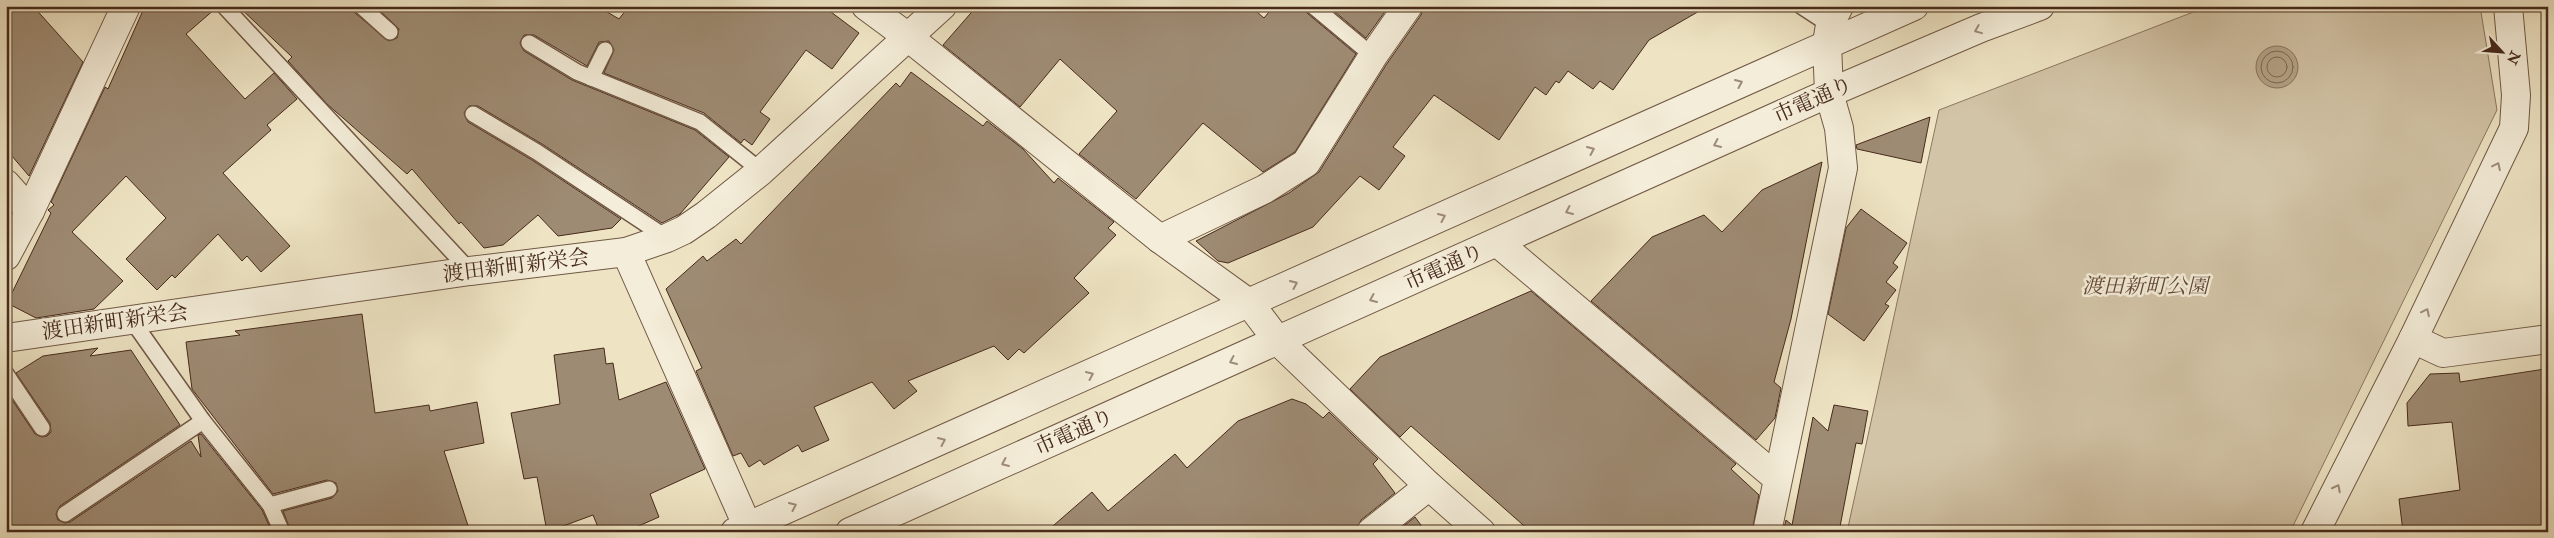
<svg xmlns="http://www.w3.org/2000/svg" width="2554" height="538" viewBox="0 0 2554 538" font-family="'IM FELL Double Pica','Noto Serif JP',serif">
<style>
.green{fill:#d2c4a7;stroke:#8c7761}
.water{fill:#b5a58b;stroke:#89745e}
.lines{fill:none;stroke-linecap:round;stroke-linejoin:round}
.shore{stroke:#7e6853;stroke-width:1}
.building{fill:#9e8b73;stroke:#472a1b}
.service-casing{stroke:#715845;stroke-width:18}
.minor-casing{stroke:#715845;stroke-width:30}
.tertiary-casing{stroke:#715845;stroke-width:30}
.service{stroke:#f4edd9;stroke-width:15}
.minor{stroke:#f4edd9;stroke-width:28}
.tertiary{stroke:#f4edd9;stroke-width:28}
.oneway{stroke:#9e8c7a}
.labels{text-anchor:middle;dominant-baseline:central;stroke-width:5;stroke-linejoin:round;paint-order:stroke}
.street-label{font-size:21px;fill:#472a1b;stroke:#f4edd9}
.park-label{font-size:21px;font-style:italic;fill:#634937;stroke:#f4edd9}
</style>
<rect width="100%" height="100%" fill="#eee4c4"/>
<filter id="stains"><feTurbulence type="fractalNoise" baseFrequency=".004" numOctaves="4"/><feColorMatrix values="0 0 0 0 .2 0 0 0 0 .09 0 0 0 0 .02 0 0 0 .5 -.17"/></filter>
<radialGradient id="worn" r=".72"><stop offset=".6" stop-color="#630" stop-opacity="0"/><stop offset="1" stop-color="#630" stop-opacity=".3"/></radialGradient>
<path class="green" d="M2209 6H2480L2497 110 2290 532H1847L1939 110Z"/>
<circle class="water" cx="2277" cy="67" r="21"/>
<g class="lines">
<g class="shore">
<circle cx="2277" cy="67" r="16"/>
<circle cx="2277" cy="67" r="10"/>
</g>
</g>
<g class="building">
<path d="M6 6H33L83 62 29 176 6 149Z"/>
<path d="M145 6H215V9L186 34 245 99 274 73 297 99 267 125 271 130 223 173 290 246 261 272 247 256 242 261 218 234 175 278 172 275 157 290 126 259 166 218 126 176 72 232 123 281 94 309 36 318 7 303 51 213 48 210 54 205 51 202 105 87 108 89Z"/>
<path d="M238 6H352L355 13 389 41 397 38 399 29 375 6H597L619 19 629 6H823L859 33 832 69 806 50 760 112 770 119 752 145 744 139 741 143 704 113 604 73 614 50 609 41 599 42 587 66 534 35H524L520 43 524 51 572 80 695 130 729 157 680 214 662 223 542 144 478 106H469L464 113 468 122 532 160 621 219 612 228 558 236 538 215 503 245 484 248 461 222 459 224 412 169 407 174 327 104 288 61 292 57Z"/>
<path d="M977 6H1250L1264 18 1274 6H1304L1307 13 1356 54 1295 152 1263 172 1203 123 1136 199 1079 154 1117 111 1060 59 1020 107 943 45Z"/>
<path d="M1328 6H1389L1366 38Z"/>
<path d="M1423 6H1708L1649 40 1613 90 1600 81 1593 89 1568 71 1559 83 1556 81 1546 95 1535 87 1499 140 1434 95 1393 147 1405 156 1379 190 1360 176 1313 227 1228 263 1218 261 1196 241 1289 193 1319 172 1386 65 1421 15Z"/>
<path d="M911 72 983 126 987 121 1023 149 1054 183 1058 178 1114 222 1108 228 1116 235 1074 278 1089 293 1024 353 1019 349 1008 360 994 346 908 381 917 391 894 409 872 382 814 407 829 440 802 452 798 445 764 465 760 460 749 467 741 453 733 456 696 371 702 368 666 289 703 256 707 261 736 239 741 244 896 83 900 87Z"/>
<path d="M1930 117 1921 163 1857 149 1856 145Z"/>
<path d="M1822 162 1791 319 1774 382 1781 388 1775 418 1756 440 1591 301 1652 237 1704 215 1722 232 1762 190Z"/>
<path d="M1861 209 1907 243 1893 263 1898 267 1886 282 1896 290 1885 304 1889 306 1864 341 1828 314 1846 228Z"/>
<path d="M1531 291 1736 464 1731 469 1759 495 1752 532H1531L1411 426 1400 437 1350 389 1380 357Z"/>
<path d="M362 314 375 413 429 405 430 411 477 402 484 443 444 451 470 532H291L283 511 332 498 338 491 336 483 327 480 273 494 192 389 186 342 240 335 235 331Z"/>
<path d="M98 348 90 356 131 350 180 425 60 506 56 514 58 520 65 523 70 522 191 441 201 457 198 435 201 434 262 510 272 532H6V391L35 434 42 437 47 436 51 432 50 423 16 373 43 356Z"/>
<path d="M604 348 606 364 613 363 619 400 666 382 705 469 650 494 659 517 625 532H600L593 515 547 532 537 477 524 479 511 413 560 404 554 355Z"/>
<path d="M2545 369 2548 386V532H2403L2399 499 2460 490 2452 422 2408 426 2407 403 2430 374 2459 373 2460 382Z"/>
<path d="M1292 399 1306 404 1323 418 1329 412 1378 459 1373 464 1395 493 1361 520 1356 532H1046L1092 492 1108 511 1175 454 1187 468 1238 421Z"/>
<path d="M1834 405 1868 411 1862 444 1856 443 1839 532H1783L1786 520 1792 525 1813 417 1828 431Z"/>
<path d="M1415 517 1426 532H1396Z"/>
</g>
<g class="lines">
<defs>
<g id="service">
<path d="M224 6 470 271"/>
<path d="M361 6 390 32"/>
<path d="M1313 6 1373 56"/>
<path d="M1801 6 1830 25"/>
<path d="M529 43 577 72 700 122 761 171"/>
<path d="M591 78 605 50"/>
<path d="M473 114 537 152 667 238"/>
<path d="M131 319 203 421 270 505 282 532"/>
<path d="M6 374 42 428"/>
<path d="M270 505 329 489"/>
<path d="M65 514 203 421"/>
</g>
<g id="minor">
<path d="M866 6 908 37 1160 239 1250 304 1278 341 1429 486 1481 532"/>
<path d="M6 184 30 211"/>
<path d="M1160 239 1265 189 1306 163 1373 56 1408 6"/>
<path d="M1498 243 1777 478"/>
<path d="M626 252 750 532"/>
<path d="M6 256 30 211 126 6"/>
<path d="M6 338 470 271 626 252 667 238 684 230 706 215 761 171 942 6"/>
<path d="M2413 339 2443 353 2548 339"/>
<path d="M1371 532 1429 486"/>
<path d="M1767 532 1843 168 1839 128 1829 93 1827 43 1830 25 1839 6"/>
<path d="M2315 532 2413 339 2514 128 2516 95 2508 6"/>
</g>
<g id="tertiary">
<path d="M735 532 1914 6"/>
<path d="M850 532 1829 93 1981 28 2040 6"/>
</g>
</defs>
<use href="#service" class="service-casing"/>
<use href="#minor" class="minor-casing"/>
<use href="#tertiary" class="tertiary-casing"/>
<use href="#service" class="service"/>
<use href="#minor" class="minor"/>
<use href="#tertiary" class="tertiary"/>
</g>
<defs><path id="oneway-chevron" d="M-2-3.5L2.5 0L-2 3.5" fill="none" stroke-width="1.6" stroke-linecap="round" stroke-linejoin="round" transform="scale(1.25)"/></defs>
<g class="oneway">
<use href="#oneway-chevron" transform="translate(1978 30) rotate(158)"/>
<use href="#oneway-chevron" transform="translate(1739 83) rotate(-24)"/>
<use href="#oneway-chevron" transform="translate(1717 144) rotate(156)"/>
<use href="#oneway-chevron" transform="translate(1591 150) rotate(-24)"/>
<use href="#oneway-chevron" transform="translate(2497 166) rotate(-64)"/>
<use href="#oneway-chevron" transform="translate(1569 211) rotate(156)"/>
<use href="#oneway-chevron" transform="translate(1442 217) rotate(-24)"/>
<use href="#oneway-chevron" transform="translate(1294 284) rotate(-24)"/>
<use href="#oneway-chevron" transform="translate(1373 299) rotate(156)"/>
<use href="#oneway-chevron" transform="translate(2426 312) rotate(-64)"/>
<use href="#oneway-chevron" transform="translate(1233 361) rotate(156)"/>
<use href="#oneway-chevron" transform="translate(1090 375) rotate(-24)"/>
<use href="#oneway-chevron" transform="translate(942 441) rotate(-24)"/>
<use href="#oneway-chevron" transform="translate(1005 463) rotate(156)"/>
<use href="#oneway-chevron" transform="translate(2337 488) rotate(-63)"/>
<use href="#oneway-chevron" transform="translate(793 506) rotate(-24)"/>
</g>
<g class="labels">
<g class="street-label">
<text transform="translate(1813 100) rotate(-24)">市電通り</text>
<text transform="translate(516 266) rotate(-7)">渡田新町新栄会</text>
<text transform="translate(1444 267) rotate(-24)">市電通り</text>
<text transform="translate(115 322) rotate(-8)">渡田新町新栄会</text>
<text transform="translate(1074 432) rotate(-24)">市電通り</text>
</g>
<g class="park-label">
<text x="2145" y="286">渡田新町公園</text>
</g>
</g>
<rect width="2554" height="538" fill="none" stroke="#eee4c4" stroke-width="25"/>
<rect x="8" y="8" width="2539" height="523" fill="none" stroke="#472a1b" stroke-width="2.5"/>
<rect x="12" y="12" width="2529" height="513" fill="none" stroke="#472a1b"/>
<g transform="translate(2502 52) rotate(116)" stroke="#f4edd9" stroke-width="4" paint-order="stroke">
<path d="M0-4L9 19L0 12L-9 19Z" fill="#472a1b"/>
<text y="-8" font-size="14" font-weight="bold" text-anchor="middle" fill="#472a1b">N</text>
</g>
<rect width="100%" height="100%" filter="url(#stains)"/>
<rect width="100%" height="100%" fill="url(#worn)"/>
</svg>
